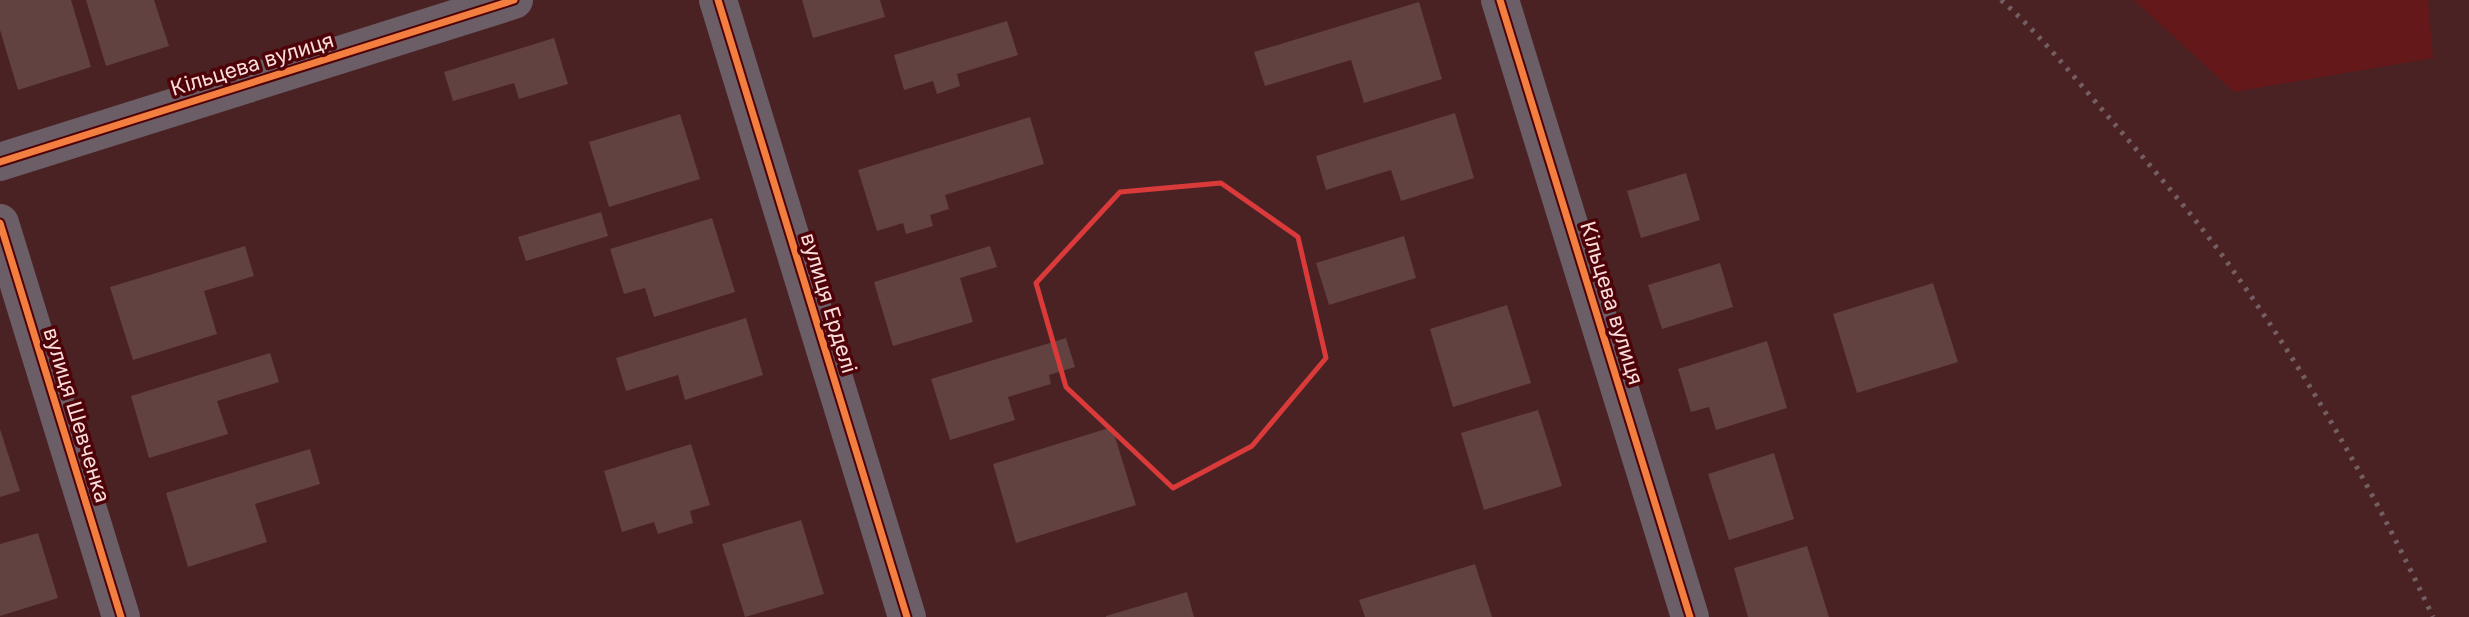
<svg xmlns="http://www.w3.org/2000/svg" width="2469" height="617" viewBox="0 0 2469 617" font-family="Inter,sans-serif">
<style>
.built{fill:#65181a}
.building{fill:#624141}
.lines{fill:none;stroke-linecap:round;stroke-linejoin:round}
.minor{stroke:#6b5e66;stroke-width:38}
.rail{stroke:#735e64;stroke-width:5;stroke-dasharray:3.5 7;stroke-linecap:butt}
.cycleway-casing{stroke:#4e0309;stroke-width:11}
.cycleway{stroke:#f27e40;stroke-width:7}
.marked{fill:none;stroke:#da3a3a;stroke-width:5;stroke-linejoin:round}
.labels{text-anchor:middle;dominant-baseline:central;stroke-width:7;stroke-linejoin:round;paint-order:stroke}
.street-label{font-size:21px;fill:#fadddb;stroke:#4e0309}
</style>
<rect width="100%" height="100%" fill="#4a2223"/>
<path class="built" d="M2134 0H2428L2433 58 2234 92Z"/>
<g class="building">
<path d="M0 0H71L91 67 18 90 0 30Z"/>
<path d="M86 0H154L169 46 106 66Z"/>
<path d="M802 0H880L885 17 813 38Z"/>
<path d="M1419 2 1442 79 1364 103 1351 60 1265 86 1254 52Z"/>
<path d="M1007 21 1018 55 957 74 960 86 937 94 933 81 904 90 894 55Z"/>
<path d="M554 38 568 84 519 99 514 83 453 101 444 72Z"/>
<path d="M1455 113 1474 178 1401 201 1391 170 1326 190 1316 156Z"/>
<path d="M680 114 700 179 609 207 589 142Z"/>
<path d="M1030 117 1044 164 945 195 949 209 930 215 933 226 906 234 903 223 877 231 858 170Z"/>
<path d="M1686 173 1700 220 1641 238 1627 191Z"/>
<path d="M601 212 608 236 526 261 518 237Z"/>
<path d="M712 218 735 292 654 317 645 288 624 294 610 249Z"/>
<path d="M1404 236 1416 278 1329 305 1316 263Z"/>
<path d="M245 246 254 276 204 291 217 334 133 360 110 287Z"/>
<path d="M990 246 997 267 960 278 973 322 893 346 874 282Z"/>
<path d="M1720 263 1733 307 1662 329 1648 285Z"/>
<path d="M1933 283 1958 362 1857 393 1833 314Z"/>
<path d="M1507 305 1531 383 1453 407 1430 329Z"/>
<path d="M746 318 763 375 685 400 678 375 626 391 616 358Z"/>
<path d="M1066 338 1075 367 1049 375 1051 384 1008 397 1015 420 950 440 931 379Z"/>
<path d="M1767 341 1787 408 1716 430 1709 407 1691 412 1678 369Z"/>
<path d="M270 353 279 382 217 401 228 434 149 458 131 396Z"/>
<path d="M1538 410 1562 486 1484 510 1461 433Z"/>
<path d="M1112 427 1136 505 1016 543 993 464Z"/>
<path d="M0 429 20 491 0 497Z"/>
<path d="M691 444 710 505 690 511 693 523 658 534 654 522 622 532 604 471Z"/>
<path d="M310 449 320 484 255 504 267 542 188 567 166 493Z"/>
<path d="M1774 453 1794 519 1729 540 1708 474Z"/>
<path d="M801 520 824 594 745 617 722 544Z"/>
<path d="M38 533 58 598 0 616V544Z"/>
<path d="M1807 546 1829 617H1748L1734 568Z"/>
<path d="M1475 564 1492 617H1365L1359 600Z"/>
<path d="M1187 592 1194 617H1106V616Z"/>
</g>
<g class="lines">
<g class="minor">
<path d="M718 0 907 617"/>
<path d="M1500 0 1690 617"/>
<path d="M0 162 514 0"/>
<path d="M0 223 121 617"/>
</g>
<path class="rail" d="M2001 0C2042 36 2076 80 2112 121 2153 169 2196 218 2232 269 2310 378 2376 495 2433 617"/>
<defs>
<g id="cycleway">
<path d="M718 0 907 617"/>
<path d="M1500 0 1690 617"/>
<path d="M0 162 514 0"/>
<path d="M0 223 121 617"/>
</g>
</defs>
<use href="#cycleway" class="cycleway-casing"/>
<use href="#cycleway" class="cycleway"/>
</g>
<path class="marked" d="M1221 183 1298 237 1326 358 1252 446 1173 488 1066 387 1036 283 1120 192Z"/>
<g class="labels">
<g class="street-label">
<text transform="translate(252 64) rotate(-17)">Кільцева вулиця</text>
<text transform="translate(829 303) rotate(73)">вулиця Ерделі</text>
<text transform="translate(1612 303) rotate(73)">Кільцева вулиця</text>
<text transform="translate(77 415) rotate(73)">вулиця Шевченка</text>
</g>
</g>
</svg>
